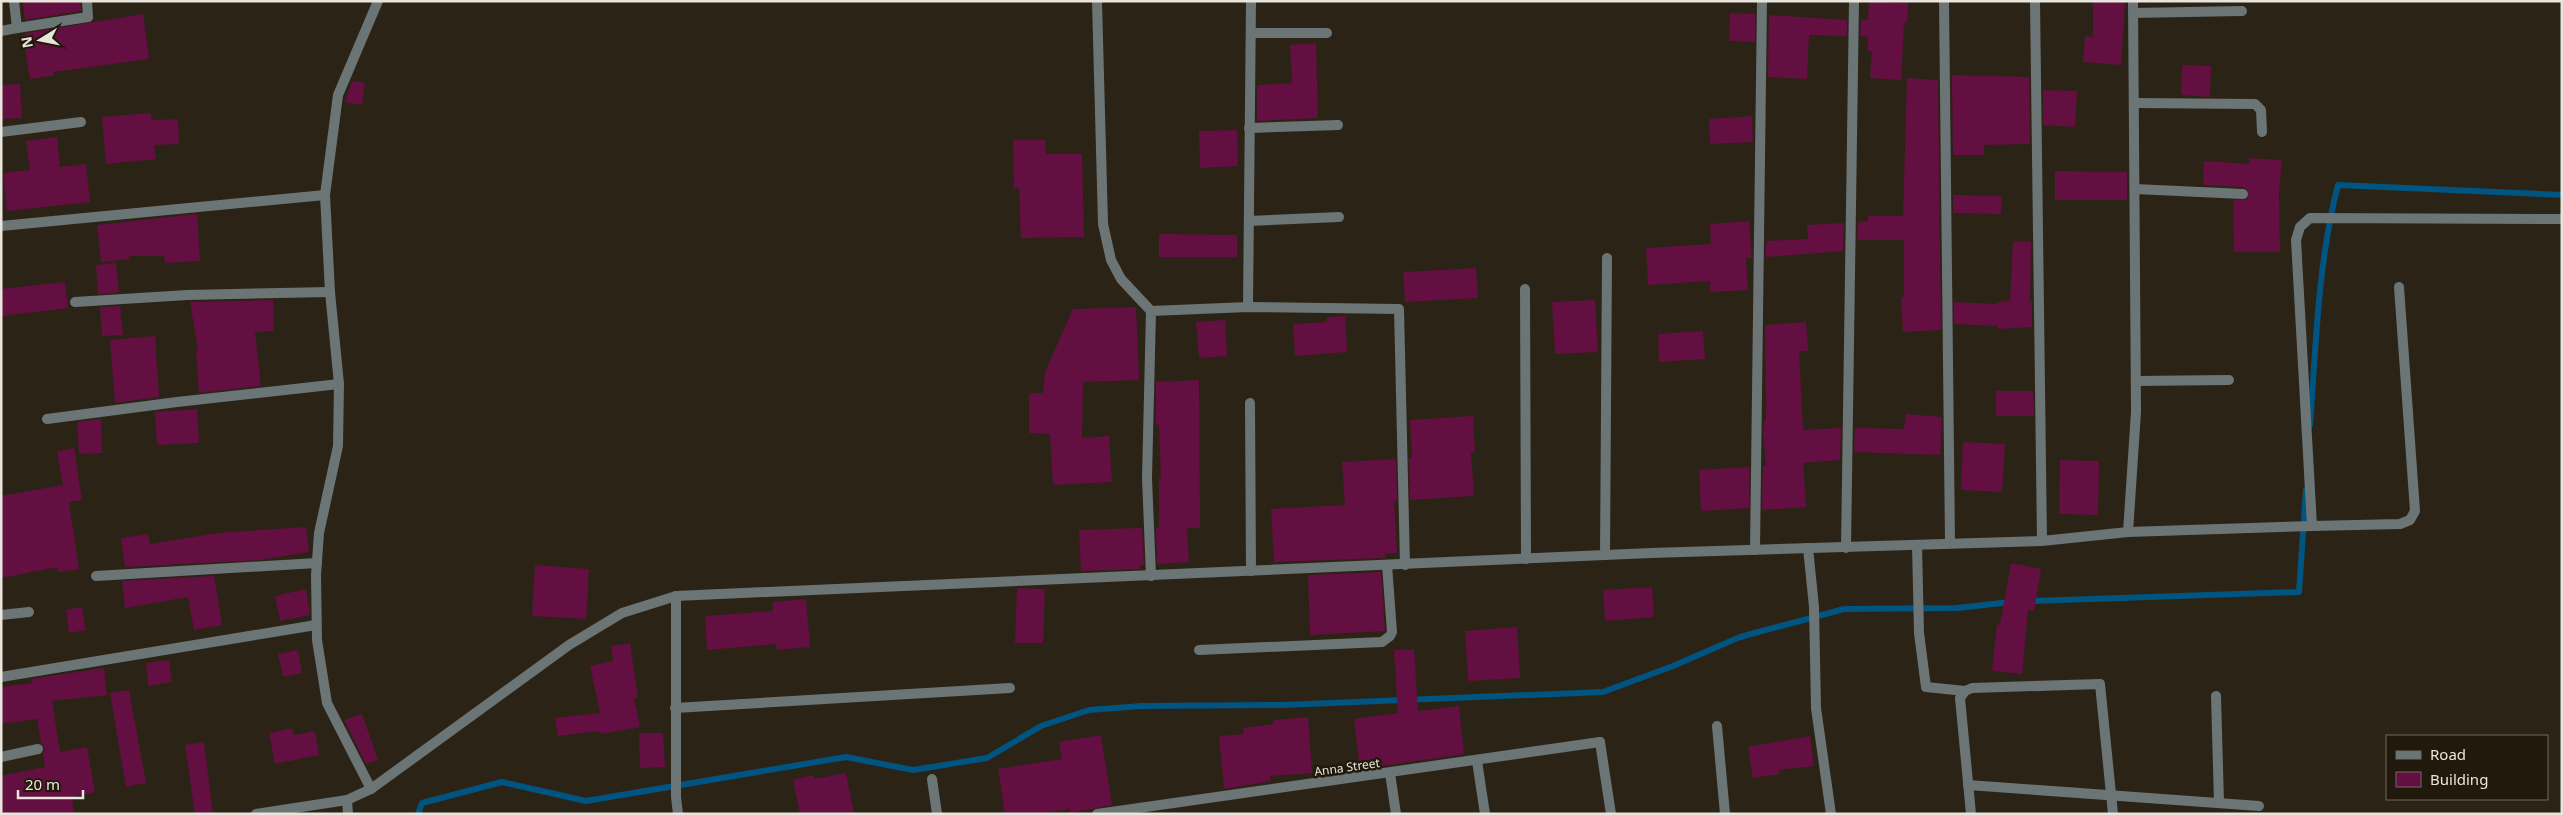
<svg xmlns="http://www.w3.org/2000/svg" width="2563" height="815" viewBox="0 0 2563 815" font-family="'Noto Sans',sans-serif">
<style>
.lines{fill:none;stroke-linecap:round;stroke-linejoin:round}
.stream{stroke:#005481;stroke-width:6}
.building{fill:#640f41}
.service{stroke:#6b7575;stroke-width:10}
.minor{stroke:#6b7575;stroke-width:10}
.tertiary{stroke:#6b7575;stroke-width:10}
.labels{text-anchor:middle;dominant-baseline:central;stroke-width:5;stroke-linejoin:round;paint-order:stroke}
.street-label{font-size:12px;fill:#eae5dc;stroke:#211a0c}
</style>
<rect width="100%" height="100%" fill="#2b2315"/>
<g class="lines">
<g class="stream">
<path d="M2310 425C2316 345 2318 262 2338 185L2562 195"/>
<path d="M2029 601 2299 592 2306 490"/>
<path d="M418 814 422 803 502 782 586 801 846 757 913 770 987 758 1041 726 1089 710 1142 706 1282 705 1603 692 1673 666 1740 637 1844 609 1957 608 2011 602"/>
</g>
</g>
<g class="building">
<path d="M23 1H80L81 11 25 20Z"/>
<path d="M1869 1 1908 3 1907 23H1904L1901 80 1870 78 1872 51H1868V37L1860 36 1861 20H1868Z"/>
<path d="M2093 1H2125L2121 65 2083 62 2085 36 2093 37Z"/>
<path d="M1730 13 1755 14V42L1729 41Z"/>
<path d="M143 14 149 59 53 72 54 75 30 79 23 36 27 33Z"/>
<path d="M1769 15 1847 20V36L1809 35 1807 79 1768 77Z"/>
<path d="M1316 43 1318 118 1257 121V85L1292 83 1290 45Z"/>
<path d="M2182 65 2211 66 2210 97 2181 95Z"/>
<path d="M1952 75 2029 77 2030 144 1984 145V155H1953Z"/>
<path d="M1907 78 1938 80 1941 330 1903 332 1901 297H1904V240H1857L1858 222 1868 221V216H1903Z"/>
<path d="M352 81 365 83 362 105 345 102Z"/>
<path d="M20 84 22 118 1 119V85Z"/>
<path d="M2043 90 2077 91 2075 127 2043 125Z"/>
<path d="M151 113 152 120 178 119 179 144 154 145 156 159 106 164 102 117Z"/>
<path d="M1752 116 1753 142 1710 144 1709 119Z"/>
<path d="M1237 130 1238 166 1200 168 1199 131Z"/>
<path d="M57 137 60 167 86 164 90 202 7 211 3 173 30 170 26 141Z"/>
<path d="M1013 140H1045L1046 154H1082L1084 237 1021 238 1019 188 1014 189Z"/>
<path d="M2249 158 2282 160 2279 194 2280 252H2234L2233 200H2247L2249 191 2243 187 2203 185 2204 161 2249 164Z"/>
<path d="M2055 171 2127 172V200H2055Z"/>
<path d="M1953 195 2002 196 2001 214 1953 213Z"/>
<path d="M197 214 200 261 165 263 164 256H129V259L101 262 97 225Z"/>
<path d="M1749 221 1752 258H1746L1748 290 1710 292V281L1648 285 1646 248 1711 244 1710 224Z"/>
<path d="M1844 223 1843 251 1766 257V241L1808 239 1807 225Z"/>
<path d="M1159 234 1237 235V257H1159Z"/>
<path d="M2013 241 2031 242 2030 301H2032V327L1998 329V326L1954 324V302L1997 304V302L2010 301Z"/>
<path d="M116 263 119 292 98 294 96 265Z"/>
<path d="M1476 268 1478 298 1405 302 1403 272Z"/>
<path d="M65 282 68 308 1 316V289Z"/>
<path d="M273 300 274 331 255 332 261 386 199 393 196 350H198L190 302Z"/>
<path d="M1595 300 1598 352 1555 354 1552 302Z"/>
<path d="M120 306 123 335 102 336 100 307Z"/>
<path d="M1136 307 1139 380 1083 382 1082 438 1109 436 1112 482 1053 485 1050 434 1029 433V393H1043L1045 372 1073 309Z"/>
<path d="M1345 316 1347 352 1295 356 1293 324 1327 322V317Z"/>
<path d="M1225 320 1227 356 1199 358 1196 322Z"/>
<path d="M1806 322 1808 351H1799L1803 430 1841 428 1840 460 1803 463 1806 507 1762 510 1763 466H1766L1763 433 1764 422 1766 421 1765 325Z"/>
<path d="M1703 331 1705 359 1659 362 1658 334Z"/>
<path d="M155 336 159 397 115 403 110 340Z"/>
<path d="M1199 380 1200 528H1187L1189 562 1157 564 1156 528 1159 527V478H1161L1159 425H1156V382Z"/>
<path d="M1996 391H2033L2034 416H1996Z"/>
<path d="M197 409 199 443 157 445 155 412Z"/>
<path d="M1906 414 1942 417 1940 455 1854 452 1855 428 1904 429Z"/>
<path d="M1473 416 1475 452H1471L1474 496 1410 500 1409 458H1412L1410 420Z"/>
<path d="M101 419 102 453 79 454 77 422Z"/>
<path d="M1963 442 2005 444 2002 492 1961 490Z"/>
<path d="M74 448 82 500 69 502 79 569 58 572V567L1 578V496L63 485 57 451Z"/>
<path d="M1396 459 1397 501H1394L1397 553 1385 554V558L1274 562 1271 509 1345 505 1342 462Z"/>
<path d="M2060 460 2099 461 2098 515 2059 514Z"/>
<path d="M1749 467V508L1701 511 1699 470Z"/>
<path d="M306 527 309 552 259 560 125 567 121 538 148 534 150 544 218 533Z"/>
<path d="M1142 528 1144 565H1140V569L1081 571 1079 530Z"/>
<path d="M2011 563 2041 569 2034 611 2028 610 2022 674 1992 671 1997 624 2000 625Z"/>
<path d="M535 565 589 569 586 619 532 616Z"/>
<path d="M1381 572 1385 631 1310 635 1308 575Z"/>
<path d="M214 576 222 625 194 630 188 597 125 608 122 581Z"/>
<path d="M1652 587 1654 617 1605 621 1603 590Z"/>
<path d="M1017 588 1045 589 1043 643H1015Z"/>
<path d="M306 589 310 615 280 621 275 596Z"/>
<path d="M806 599 810 647 777 650 776 644 707 650 705 616 773 611V602Z"/>
<path d="M82 607 86 630 69 633 66 610Z"/>
<path d="M1517 627 1520 678 1468 681 1465 631Z"/>
<path d="M630 643 638 698H634L640 727 600 734 599 731 558 736 555 718 600 713 590 666 613 661 611 646Z"/>
<path d="M1414 649 1418 711 1459 706 1464 754 1360 769 1354 719 1398 713 1394 650Z"/>
<path d="M298 650 302 673 283 677 278 654Z"/>
<path d="M169 660 172 682 148 686 146 663Z"/>
<path d="M104 668 107 695 52 701 60 752 87 747 95 792 72 797 74 814H1V776L45 767 43 754 45 748 41 743 37 719 1 724V687L32 683 31 679Z"/>
<path d="M129 690 146 783 126 787 110 693Z"/>
<path d="M362 714 378 760 366 764 344 720Z"/>
<path d="M1308 717 1312 773 1270 776 1271 781 1224 789 1219 736 1244 734 1243 728 1274 724V720Z"/>
<path d="M292 728 294 735 315 731 319 755 275 764 269 733Z"/>
<path d="M639 733H663L665 767 640 768Z"/>
<path d="M1101 735 1112 805 1070 813V809L1038 814H1005L998 769 1062 759 1059 742Z"/>
<path d="M1810 736 1814 766 1779 770 1780 774 1753 778 1748 747Z"/>
<path d="M204 742 213 814H195L185 745Z"/>
<path d="M846 773 854 814H800L793 780 813 775 814 779Z"/>
</g>
<g class="lines">
<path class="service" d="M1600 742 1611 814"/>
<g class="minor">
<path d="M1097 1 1103 224 1111 260 1121 279 1151 311"/>
<path d="M1944 1 1950 543"/>
<path d="M2035 1 2042 541"/>
<path d="M2133 13 2242 11"/>
<path d="M17 28 88 17 87 1"/>
<path d="M1 31 17 28 14 1"/>
<path d="M1251 33H1327"/>
<path d="M2134 103 2255 104 2261 110 2262 132"/>
<path d="M1249 128 1338 125"/>
<path d="M1 132 81 122"/>
<path d="M2135 189 2243 194"/>
<path d="M1249 221 1339 217"/>
<path d="M1 226 325 195"/>
<path d="M1525 289 1526 559"/>
<path d="M75 302 187 295 330 292"/>
<path d="M1248 307 1251 1"/>
<path d="M2136 381 2229 380"/>
<path d="M1250 403 1251 571"/>
<path d="M47 419 177 402 339 384"/>
<path d="M2312 526 2400 524 2410 520 2415 511 2399 287"/>
<path d="M2128 532 2312 526 2296 240 2300 227 2310 218 2562 219"/>
<path d="M1917 545 1919 633 1926 687 1965 691"/>
<path d="M1808 548 1814 607 1816 708 1831 814"/>
<path d="M1846 548 1854 1"/>
<path d="M1755 550 1762 1"/>
<path d="M1605 555 1607 258"/>
<path d="M96 576 317 563"/>
<path d="M1151 576 1147 478 1151 311 1248 307 1399 309 1405 565"/>
<path d="M676 596V797L678 814"/>
<path d="M1 615 29 612"/>
<path d="M1199 650 1382 642 1390 636 1392 632 1387 565"/>
<path d="M1 677 316 625"/>
<path d="M2216 696 2219 802"/>
<path d="M675 708 1010 688"/>
<path d="M1717 726 1725 814"/>
<path d="M1 757 38 749"/>
<path d="M1477 761 1485 814"/>
<path d="M1390 773 1396 814"/>
<path d="M932 779 937 814"/>
<path d="M1968 785 2259 806"/>
<path d="M371 789 327 703 317 640 316 575 319 533 338 446 339 384 330 292 325 195 338 95 378 1"/>
<path d="M347 800 348 814"/>
<path d="M1097 814 1600 742"/>
<path d="M1971 814 1960 698 1965 691 1972 688 2100 684 2113 814"/>
</g>
<path class="tertiary" d="M256 814 347 800 371 789 569 645 622 613 676 596 1651 553 2042 541 2128 532 2136 412 2133 1"/>
</g>
<g class="labels">
<g class="street-label">
<text transform="translate(1347 767) rotate(-8)">Anna Street</text>
</g>
</g>
<rect width="2563" height="815" fill="none" stroke="#eae5dc" stroke-width="5"/>
<rect x="2386" y="735" width="162" height="65" fill="#211a0c" stroke="#716b5f"/>
<rect x="2396" y="751" width="25" height="8" fill="#6b7575" stroke="#716b5f"/>
<text x="2430" y="760" font-size="15" fill="#eae5dc">Road</text>
<rect x="2396" y="772" width="25" height="15" fill="#640f41" stroke="#716b5f"/>
<text x="2430" y="785" font-size="15" fill="#eae5dc">Building</text>
<g transform="translate(40 40) rotate(260)" stroke="#211a0c" stroke-width="4" paint-order="stroke">
<path d="M0-4L9 19L0 12L-9 19Z" fill="#eae5dc"/>
<text y="-8" font-size="14" font-weight="bold" text-anchor="middle" fill="#eae5dc">N</text>
</g>
<path d="M18 790v8h65v-8" fill="none" stroke="#eae5dc" stroke-width="2.5"/>
<text x="25" y="790" font-size="15" fill="#eae5dc" stroke="#211a0c" stroke-width="4" paint-order="stroke">20 m</text>
</svg>
